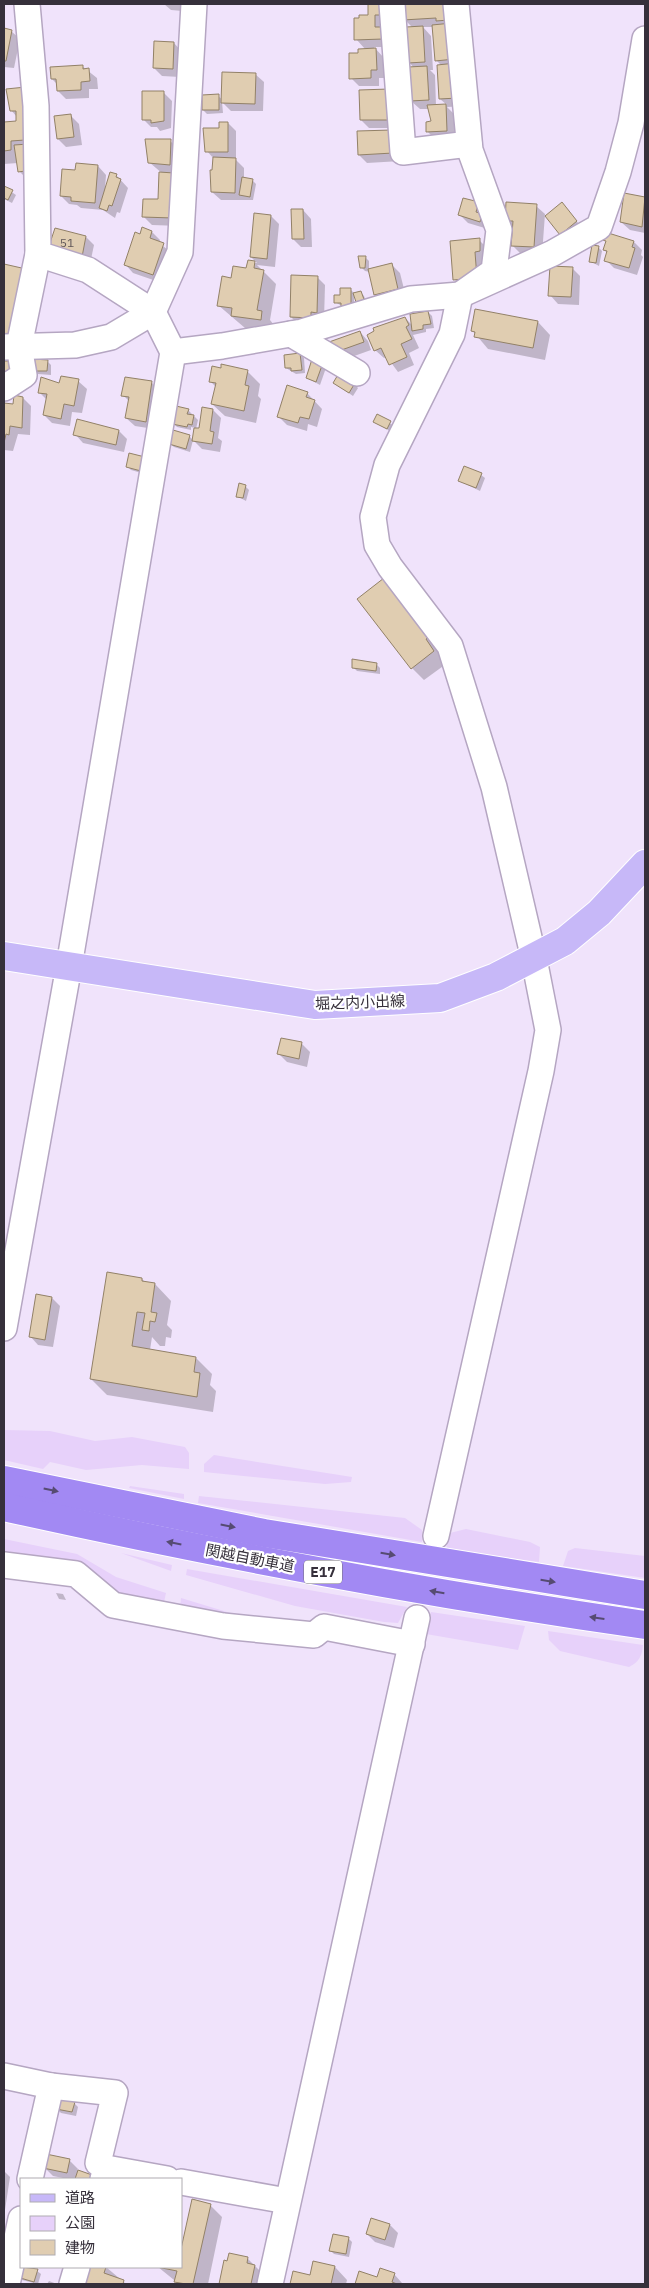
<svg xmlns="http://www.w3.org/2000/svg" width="649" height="2288" viewBox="0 0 649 2288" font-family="'IBM Plex Sans','Noto Sans JP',sans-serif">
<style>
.green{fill:#e7d1fa}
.shadow{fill:#0003;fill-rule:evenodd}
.building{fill:#e0cdb1;stroke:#928167}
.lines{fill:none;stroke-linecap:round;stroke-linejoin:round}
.minor-casing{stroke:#b5a6c2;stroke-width:28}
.major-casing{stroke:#fff;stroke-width:30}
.highway-casing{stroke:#fff;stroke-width:30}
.minor{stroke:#fff;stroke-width:25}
.major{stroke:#c7b8f8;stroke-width:28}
.highway{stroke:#a289f3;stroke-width:28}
.oneway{fill:#564b72}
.labels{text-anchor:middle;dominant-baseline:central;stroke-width:4.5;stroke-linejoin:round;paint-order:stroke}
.number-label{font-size:12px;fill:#605758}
.shield{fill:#fff;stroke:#726e76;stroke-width:1}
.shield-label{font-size:14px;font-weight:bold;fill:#36303b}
.street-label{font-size:15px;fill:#36303b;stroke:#fff}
</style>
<rect width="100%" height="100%" fill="#f0e3fb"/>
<g class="green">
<path d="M4 1430 50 1431 95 1441 132 1437 185 1447 189 1453V1469L142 1465 86 1470 50 1462 43 1469 4 1460Z"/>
<path d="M214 1455 352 1477 351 1482 325 1484 204 1472V1464Z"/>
<path d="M130 1486 184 1494V1499L129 1488Z"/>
<path d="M199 1496 405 1518 422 1530V1542L198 1503Z"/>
<path d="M466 1529 530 1542 540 1547 539 1562 446 1549 450 1533Z"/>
<path d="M4 1539 77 1554 116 1577 166 1593 163 1607 158 1611 4 1557Z"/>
<path d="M575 1548 645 1556V1578L563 1566 568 1551Z"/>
<path d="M121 1553 172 1565 171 1571Z"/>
<path d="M187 1569 407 1607 398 1623 384 1622 295 1606 186 1575Z"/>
<path d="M181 1598 286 1630 180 1609Z"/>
<path d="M431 1612 525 1626 518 1650 426 1634Z"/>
<path d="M548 1631 643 1645C642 1656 639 1662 629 1667L560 1651 549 1640Z"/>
</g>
<g class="shadow">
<path d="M164 4H183V11L171 10Z"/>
<path d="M384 4 390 47H374L384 58 385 78H379V86H359L351 78 360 54 366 50 356 39 370 16Z"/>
<path d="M403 4H452L466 106 447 107 454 114 455 139 436 140 427 131 432 123 429 109H420L411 101 414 68 409 62 413 28 405 20ZM423 27H434L436 60 442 66 440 99 447 105 436 106 435 75 430 70H433L431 36Z"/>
<path d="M4 29 11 31 20 39 14 68 4 67Z"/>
<path d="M174 43 182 52 180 77 162 76 154 68Z"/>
<path d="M82 66 97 78 98 89H89V98L66 99 58 91 57 84 52 79Z"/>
<path d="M255 74 264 82 263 111H231L222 102 223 113 207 114 203 110 218 96 223 100Z"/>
<path d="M26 89 27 179 19 171 18 163 4 164V123L18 122 17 117 11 110Z"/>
<path d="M360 91 397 128H369L361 120Z"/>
<path d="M163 92 172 101 171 128 160 131 157 127H151L143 119Z"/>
<path d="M71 116 79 124 82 145 66 147 58 139Z"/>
<path d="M228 123 236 131V160L244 168V179L252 180 256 184 253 200H221L212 192 214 159 207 151 221 130Z"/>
<path d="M392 131 401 161 367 163 359 155Z"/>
<path d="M147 141H170L179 149 181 226 152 225 143 216 159 200 163 174 149 162Z"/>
<path d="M98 166 106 175 105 189 116 175 128 188 120 213 117 212 115 218 103 210 81 208 77 205 69 204 61 196 76 172Z"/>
<path d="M4 187 16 195 12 203 4 199Z"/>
<path d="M625 194 645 198V233L630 230 621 222Z"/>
<path d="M464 200 487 212 488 229 468 223 460 215Z"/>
<path d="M562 204 584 230 569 242 561 234Z"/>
<path d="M536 206 545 214 542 255 521 254 512 245 513 227 507 220Z"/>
<path d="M303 210 311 219 312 247H301L293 239Z"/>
<path d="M271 216 279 224 275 267 257 265 276 284 270 320 274 325 273 332 245 328 218 305 232 279 247 269 249 262 257 263 251 257Z"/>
<path d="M152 232 160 240 159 243 172 253 162 283 133 273 125 264 141 236Z"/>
<path d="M86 237 94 245 90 264 58 257Z"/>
<path d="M604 239 634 242 642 250 641 255 643 257 637 275 614 268 606 260 608 253 604 250 607 242Z"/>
<path d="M479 240 487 248 488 259 483 260 485 286 463 287 454 279Z"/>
<path d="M598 247 602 251 599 266 590 261Z"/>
<path d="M365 257 369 261V270L391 264 400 273 406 297 384 303 376 294 370 272 365 271 361 267Z"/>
<path d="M4 265 25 270 4 347Z"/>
<path d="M572 268 580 276 579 305 558 304 550 295Z"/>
<path d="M317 277 325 285 324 320 299 325 291 317Z"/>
<path d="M350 289 355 294 360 292 364 296 369 309 354 295V313L335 302Z"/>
<path d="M428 312 432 316 434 328 426 329V332L413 335 419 348 409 353 414 365 398 372 387 357 384 358 375 350 405 318 413 326Z"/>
<path d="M538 322 550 335 545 360 488 349 472 330Z"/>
<path d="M360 332 368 341 371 350 343 360 334 352Z"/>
<path d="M300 354 304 358 305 373 296 374 286 368Z"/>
<path d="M47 361 51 365V375L38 374 34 370Z"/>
<path d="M323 361 327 365 320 385 307 378Z"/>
<path d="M222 366 248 372 260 384 258 396 261 399 256 423 225 416 212 404 216 387 210 381Z"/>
<path d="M126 378 152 383 160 391 154 429 135 426 126 418 129 401 123 395Z"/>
<path d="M78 381 87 389 82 413 72 412 70 426 52 423 44 415 47 400 39 392 60 384Z"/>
<path d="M334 383 354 384 358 388 353 396Z"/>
<path d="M307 393 322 409 317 427 308 424 307 431 287 425 279 417Z"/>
<path d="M23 398 31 406 30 435 18 434 13 451 4 450V404L14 405Z"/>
<path d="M188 410 198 420 196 429 200 430 213 410 221 418 218 438 222 441 220 452 202 449 194 441 195 428 191 427V430L177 427 173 423Z"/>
<path d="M378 415 394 426 391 432 375 421Z"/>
<path d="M119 431 127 439 124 452 83 443 75 434Z"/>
<path d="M189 436 193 440 190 452 174 447 170 444Z"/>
<path d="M144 458 145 474 131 470 127 466Z"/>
<path d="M481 475 485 478 480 491 460 481Z"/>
<path d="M245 486 249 490 246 501 237 496Z"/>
<path d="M397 592 442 649 438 652 446 664 424 680 412 668Z"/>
<path d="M376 664 380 668V674L357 671 353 667Z"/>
<path d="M302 1044 310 1052 307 1067 287 1062 279 1054Z"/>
<path d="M142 1279 146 1283 155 1284 171 1301 167 1325 172 1330 171 1338 166 1337 165 1346H160L152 1337 150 1350 196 1358 212 1374 210 1385 216 1391 213 1412 107 1395 91 1379Z"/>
<path d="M52 1298 60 1306 53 1347 38 1345 30 1336Z"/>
<path d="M56 1593 63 1594 66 1600 59 1599Z"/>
<path d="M74 2103 78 2107 76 2116 61 2113 57 2109Z"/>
<path d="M47 2156 70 2161 78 2169 77 2172 96 2179H68L53 2176 45 2168Z"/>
<path d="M4 2171 10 2177 5 2210H4Z"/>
<path d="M210 2205 222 2217 208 2284H179L158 2267H181Z"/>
<path d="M390 2225 398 2233 394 2248 375 2242 367 2234Z"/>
<path d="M349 2239 352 2242 349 2257 334 2254 331 2251Z"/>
<path d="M247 2258 267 2278 265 2284H220L225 2261Z"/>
<path d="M21 2267 37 2271 41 2274 38 2284 22 2280 18 2277Z"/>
<path d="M86 2267H106L126 2284H80Z"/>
<path d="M335 2267 347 2280 346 2284H292L294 2273 311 2277Z"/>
<path d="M360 2273 378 2279 394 2274 402 2283 356 2284Z"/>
<path d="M49 2281 57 2284H47Z"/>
</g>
<g class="building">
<path d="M368 4H384V15H375V27H382L383 39 354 40V18H359V15H368Z"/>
<path d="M402 4H448L449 20 436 21V18L403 20Z"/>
<path d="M452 23 455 59 435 61 432 25Z"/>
<path d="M423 26 425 62 408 63 406 27Z"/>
<path d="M4 28 12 30 6 61H4Z"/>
<path d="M154 41 174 42 173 69 153 68Z"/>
<path d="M376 48 377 70H371V78L349 79V53H358V49Z"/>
<path d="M456 63 458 98 439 99 437 65Z"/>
<path d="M83 65V69L89 68 90 81 81 82V90L57 91 56 79H51L50 67Z"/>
<path d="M427 66 429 100 410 101 408 67Z"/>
<path d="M222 72 256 73 255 104 221 103Z"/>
<path d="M26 87 25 140 11 141V150L4 151V122L16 121V111H10L6 89Z"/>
<path d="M389 89 390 120H360L359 90Z"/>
<path d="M142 91H164V121L151 123V120H142Z"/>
<path d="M219 94V110H202V95Z"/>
<path d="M446 104 447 131 426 132V122L431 121 427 105Z"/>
<path d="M71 114 74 137 57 139 54 116Z"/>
<path d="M219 122H228V152H205L203 128H219Z"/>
<path d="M392 130 393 153 358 155 357 131Z"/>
<path d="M145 139H171L170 165 148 163Z"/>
<path d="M29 144 32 170 18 172 14 145Z"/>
<path d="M213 157 236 158 235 193 211 192 210 170H212Z"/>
<path d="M76 163 98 165 95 203 71 201V197L60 196 62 169 75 170Z"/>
<path d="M110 172 117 174 116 177 121 179 112 206 109 205 107 211 99 208Z"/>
<path d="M159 172 174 173 173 218 142 217 143 199H158Z"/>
<path d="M242 177 253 179 250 197 239 195Z"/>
<path d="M4 186 13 190 8 200 4 198Z"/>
<path d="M624 193 645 197 642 227 620 222Z"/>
<path d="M463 198 479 202 476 212 482 214 480 222 458 215Z"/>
<path d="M506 202 537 204 534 247 511 246 513 221H505Z"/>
<path d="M562 202 577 221 560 235 545 216Z"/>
<path d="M291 209H303L304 239H292Z"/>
<path d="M254 213 271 215 267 259 250 257Z"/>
<path d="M142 227 152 231 150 238 164 243 153 275 124 265 135 232 140 234Z"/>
<path d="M55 228 86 236 82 257 48 249Z"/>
<path d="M605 232 634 241 632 247 635 248 629 268 604 261 607 251 603 250 606 241 602 240Z"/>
<path d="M480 238V251L475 252 477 278 453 280 450 241Z"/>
<path d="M592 245 599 246 596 263 589 262Z"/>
<path d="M358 256H366L365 268H360Z"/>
<path d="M248 260 255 261 254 268 264 270 257 310 262 311 261 320 231 316 232 308 217 306 222 276 231 278 233 266 246 268Z"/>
<path d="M392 263 398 289 374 295 368 269Z"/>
<path d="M4 264 26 269 11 337 4 335Z"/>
<path d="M550 266 573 267 571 297 548 296Z"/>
<path d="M291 275 318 276 317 313 311 312V318L290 317Z"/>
<path d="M340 288H351V309H341V303H334V295H340Z"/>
<path d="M361 291 366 305 358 308 353 293Z"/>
<path d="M475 309 538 321 533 348 474 337 475 332 471 331Z"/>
<path d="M428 311 431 324 423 325V329L412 331 410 314Z"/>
<path d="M405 317 409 325 406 327 412 339 401 344 407 357 389 365 381 348 374 351 367 335 374 331 373 328Z"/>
<path d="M360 331 364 342 333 353 329 342Z"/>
<path d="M300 353 302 370 291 371V368H285L284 355Z"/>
<path d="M313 356 324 360 316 382 306 378Z"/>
<path d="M33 359 48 360 47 371H33Z"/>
<path d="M4 361H9L10 379 4 381Z"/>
<path d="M221 364 248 370 245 385 249 386 244 411 211 404 216 383 209 382 212 366 221 368Z"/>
<path d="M339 373 355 383 349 393 333 383Z"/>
<path d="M61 376 79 379 74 406 64 404 61 419 43 415 47 394 38 393 41 377 59 383Z"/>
<path d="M125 377 152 381 146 422 125 418 129 397 121 396Z"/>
<path d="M287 385 308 392 306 397 315 400 309 419 300 417 298 423 277 417Z"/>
<path d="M14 395 23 397 22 428 10 426 9 435 6 434 4 443V403L13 404Z"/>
<path d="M176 406 189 409 187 414 194 415 192 425 188 424 187 427 172 424Z"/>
<path d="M202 407 213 409 210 431 214 432 212 444 192 441 194 428H199Z"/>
<path d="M377 414 391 421 387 429 373 422Z"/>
<path d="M77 419 119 430 116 445 73 435Z"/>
<path d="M173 430 190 435 186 449 169 444Z"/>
<path d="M129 453 145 457 141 471 126 467Z"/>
<path d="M464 466 482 473 476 488 458 481Z"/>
<path d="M239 483 246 485 243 498 236 497Z"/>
<path d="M384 578 430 636 426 639 434 651 411 669 357 599Z"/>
<path d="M352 659 377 663 376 671 352 668Z"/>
<path d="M281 1038 302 1042 299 1059 277 1054Z"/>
<path d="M107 1272 142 1278V1281L155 1283 151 1312 157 1313 155 1322 150 1321 149 1331 142 1330 145 1313 137 1312 132 1346 196 1357 194 1372 200 1373 197 1397 90 1379Z"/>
<path d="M36 1294 52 1297 45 1340 29 1337Z"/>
<path d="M58 2098 75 2102 72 2112 56 2109Z"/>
<path d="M46 2154 70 2159 67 2173 43 2168Z"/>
<path d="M78 2170 95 2176 94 2179H75Z"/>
<path d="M192 2199 211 2204 193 2284H186L174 2282 177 2271 157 2267H181V2249Z"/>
<path d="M371 2218 390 2224 385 2240 366 2234Z"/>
<path d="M333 2234 349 2237 346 2254 329 2251Z"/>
<path d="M229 2253 248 2257 247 2263 255 2265 251 2284H219L224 2260 227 2261Z"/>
<path d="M313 2261 335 2266 331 2284H290L293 2271 310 2275Z"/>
<path d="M21 2267 38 2269 34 2282 17 2277Z"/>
<path d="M85 2267H106L104 2273 124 2280 123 2284H79Z"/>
<path d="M380 2268 395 2273 392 2282 397 2284H355L359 2271 377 2277Z"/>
</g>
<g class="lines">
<defs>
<g id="minor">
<path d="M392 4 403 152 469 144"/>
<path d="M291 334 357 373"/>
<path d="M4 347 75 345 111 337 153 312 180 252 194 4"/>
<path d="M173 352 222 346 302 332 411 299 460 295 553 253 599 227 618 172 631 123 645 39"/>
<path d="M4 388 24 375 19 346 38 254"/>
<path d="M4 1328 69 966 173 352 153 312 88 270 38 254 36 106 27 4"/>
<path d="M436 1536 541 1071 548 1030 534 959 494 787 450 646 390 567 377 545 373 517 387 465 452 334 460 295 494 271 499 230 470 150 456 4"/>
<path d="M4 1565 76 1574 113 1605 223 1626 314 1635 324 1627 412 1644"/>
<path d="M4 2076 51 2086 30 2179"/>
<path d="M51 2086 115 2093 98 2163 106 2168 103 2179"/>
<path d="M106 2168 167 2179"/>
<path d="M181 2182 287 2201"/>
<path d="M7 2284 21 2219"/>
<path d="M72 2284 77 2267"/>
<path d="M270 2284 417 1618"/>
</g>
<path id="major" d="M4 956 315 1005 440 998 496 977 565 941 599 913 645 864"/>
<g id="highway">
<path d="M4 1480 264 1533 645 1595"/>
<path d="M4 1507C216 1554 430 1594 645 1625"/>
</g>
</defs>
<use href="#minor" class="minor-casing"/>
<use href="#major" class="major-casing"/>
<use href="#highway" class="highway-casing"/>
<use href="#minor" class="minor"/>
<use href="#major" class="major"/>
<use href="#highway" class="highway"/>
</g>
<defs><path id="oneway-solid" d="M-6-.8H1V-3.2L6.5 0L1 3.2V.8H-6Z" transform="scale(1.25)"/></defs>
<g class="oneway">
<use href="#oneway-solid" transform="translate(51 1490) rotate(12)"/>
<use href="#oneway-solid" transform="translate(228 1526) rotate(11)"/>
<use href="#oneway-solid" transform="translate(174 1543) rotate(-169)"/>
<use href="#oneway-solid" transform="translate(388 1554) rotate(10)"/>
<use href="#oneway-solid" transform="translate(548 1581) rotate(9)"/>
<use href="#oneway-solid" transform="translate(437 1592) rotate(-170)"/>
<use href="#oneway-solid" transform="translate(597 1618) rotate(-172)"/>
</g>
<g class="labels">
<g class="number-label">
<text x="67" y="242">51</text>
</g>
<rect class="shield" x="304" y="1560.5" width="38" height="23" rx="4"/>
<g class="shield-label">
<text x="323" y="1572">E17</text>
</g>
<g class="street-label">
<text transform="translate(360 1002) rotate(-2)">堀之内小出線</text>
<text transform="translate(250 1558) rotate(11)">関越自動車道</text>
</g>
</g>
<rect width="649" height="2288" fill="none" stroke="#36303b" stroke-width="10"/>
<rect x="20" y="2178" width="162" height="90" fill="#ffffff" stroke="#afacb1"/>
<rect x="30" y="2194" width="25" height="8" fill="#c7b8f8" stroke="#afacb1"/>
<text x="65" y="2203" font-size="15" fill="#36303b">道路</text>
<rect x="30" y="2216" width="25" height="15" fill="#e7d1fa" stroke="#afacb1"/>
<text x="65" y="2228" font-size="15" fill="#36303b">公園</text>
<rect x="30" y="2240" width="25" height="15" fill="#e0cdb1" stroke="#afacb1"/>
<text x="65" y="2253" font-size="15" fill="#36303b">建物</text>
</svg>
